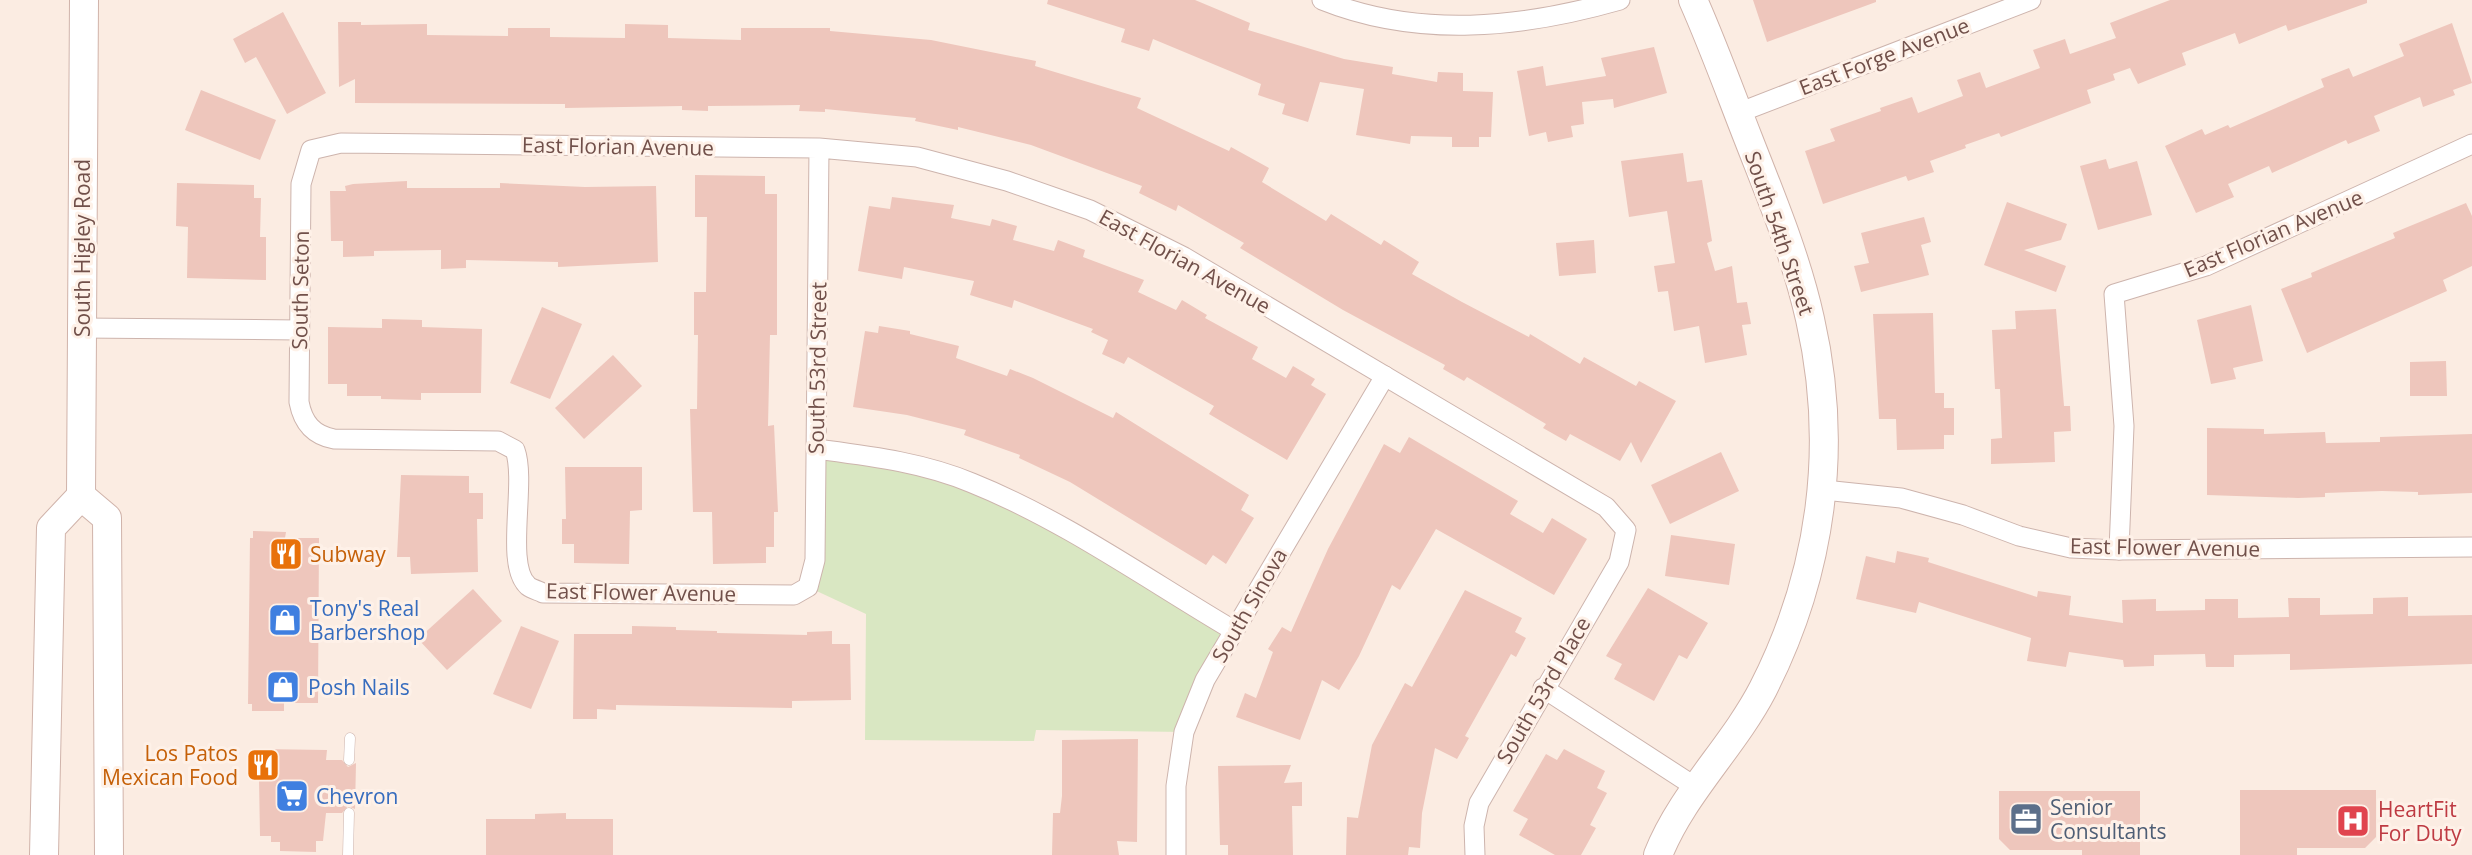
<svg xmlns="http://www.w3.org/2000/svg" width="2472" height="855" viewBox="0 0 2472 855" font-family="'Open Sans',sans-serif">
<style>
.green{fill:#d9e7c2}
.building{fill:#eec6bc}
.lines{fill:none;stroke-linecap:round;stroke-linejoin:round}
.lane-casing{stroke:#cdb4ad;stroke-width:11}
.street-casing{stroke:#cdb4ad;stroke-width:21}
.secondary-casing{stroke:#d0b3aa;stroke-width:30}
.lane{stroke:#fff;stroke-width:10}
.street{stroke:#fff;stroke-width:19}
.secondary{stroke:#fff;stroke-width:28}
.labels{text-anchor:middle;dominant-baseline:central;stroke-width:6;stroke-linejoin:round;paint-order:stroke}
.street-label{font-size:21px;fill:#71504a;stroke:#fef1e8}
.food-label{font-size:21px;fill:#c56008;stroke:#fef1e8;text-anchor:start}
.shop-label{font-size:21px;fill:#366cbe;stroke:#fef1e8;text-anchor:start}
.service-label{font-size:21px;fill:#4e5e75;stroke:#fef1e8;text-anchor:start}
.health-label{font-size:21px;fill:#be3a42;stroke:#fef1e8;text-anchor:start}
</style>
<rect width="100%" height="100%" fill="#fbece2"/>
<path class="green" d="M816 449 971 482 1233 630 1184 732 1036 730 1034 741 865 740 866 614 808 587Z"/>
<g class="building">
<path d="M1048 0H1195L1250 23 1248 30 1344 59 1393 67 1392 74 1437 82 1438 72 1463 73V91L1493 92 1491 137H1479V147H1452V137L1411 136 1410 144 1356 135 1364 89 1320 82 1308 122 1282 114 1285 104 1258 95 1261 84 1153 39 1149 51 1121 42 1125 29 1047 4Z"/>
<path d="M1753 0H1876V2L1767 42Z"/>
<path d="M2170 0H2367V3L2288 31 2286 25 2239 44 2235 33 2182 53 2186 65 2138 84 2130 68 2113 74 2115 80 2087 90 2091 103 2001 137 1999 133 1965 145 1966 148 1930 161 1934 172 1908 181 1906 176 1823 204 1805 151 1835 141 1830 129 1881 111 1880 108 1912 97 1918 113 1963 96 1957 80 1980 72 1986 88 2040 68 2033 50 2065 39 2070 54 2116 38 2110 23Z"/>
<path d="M283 12 326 93 287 114 256 57 245 63 233 39Z"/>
<path d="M338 22H361V25L427 24V35L508 36V28H550V37L625 38V24L668 25V38L741 40V28H830V31L931 40 1036 61 1035 66 1141 98 1137 108 1229 151 1231 147 1269 168 1262 182 1326 221 1331 214 1381 245 1384 240 1419 262 1412 274 1462 302 1529 337 1530 334 1580 364 1584 357 1636 386 1639 381 1676 401 1641 463 1631 442 1620 461 1570 434 1566 441 1543 428 1546 424 1467 377 1464 381 1443 369 1445 365 1343 310 1240 248 1244 243 1178 205 1176 211 1139 193 1142 186 1031 145 958 127V130L915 121 916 118 825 109V112L799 111 800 105 708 106V111L682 110V106L565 108V104L355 103V79L339 87Z"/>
<path d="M2452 23 2472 83 2453 90 2455 95 2423 107 2420 97 2374 116 2380 131 2348 144 2346 140 2272 173 2269 166 2228 184 2234 197 2196 213 2165 146 2202 129 2205 135 2228 125 2230 128 2324 87 2321 79 2349 68 2353 77 2404 56 2399 44Z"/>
<path d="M1654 47 1667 93 1614 108 1613 99 1582 102 1584 124 1571 126 1573 137 1548 142 1546 132 1529 136 1517 71 1543 66 1546 86 1606 76 1601 58Z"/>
<path d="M201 90 276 120 260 160 185 130Z"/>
<path d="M1683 153 1687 182 1702 180 1712 241 1707 243 1715 271 1732 266 1737 303 1747 302 1751 324 1742 325 1747 355 1705 363 1699 326 1674 331 1668 291 1658 292 1654 266 1675 263 1667 211 1629 217 1621 161Z"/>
<path d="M2106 159 2109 169 2137 161 2152 215 2098 230 2080 166Z"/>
<path d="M695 175 765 176V194H777V335H770L768 426 774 425 778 512H774V547H766V563L713 564 712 512H693L690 409H697L698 335H694V292H706L707 217H695Z"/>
<path d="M407 181V188H500V183L585 187 656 186 658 262 558 267V262L466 260V268L441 269V250L374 251V256L343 257V241H331L330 191H346L345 186 353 184Z"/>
<path d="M177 183 254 185V198H261L260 237H266V280L187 278 188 227 176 226Z"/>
<path d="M892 197 954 205 951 218 990 226 992 219 1017 226 1013 240 1054 251 1058 240 1085 250 1083 257 1144 280 1138 292 1176 310 1182 300 1207 315 1205 318 1258 347 1252 359 1286 378 1293 366 1315 379 1311 385 1326 394 1287 460 1209 414 1214 406 1128 357 1124 364 1102 354 1108 340 1091 332 1093 329 1014 300 1012 308 970 295 974 281 904 267 902 279 858 271 869 206 890 209Z"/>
<path d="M2007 202 2067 224 2061 240 2024 250 2066 266 2056 292 1984 265Z"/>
<path d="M2466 203 2472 216V266L2443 280 2447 291 2307 353 2281 289 2312 277 2311 273 2395 238 2393 233Z"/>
<path d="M1924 217 1931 242 1921 245 1929 275 1861 292 1854 266 1869 263 1861 233Z"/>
<path d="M1594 240 1596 273 1559 276 1556 243Z"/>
<path d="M2251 305 2263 361 2233 368 2236 379 2211 384 2197 320Z"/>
<path d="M542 307 582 324 550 399 510 383Z"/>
<path d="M2056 309 2064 406H2070L2071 431 2054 432 2055 462 1991 464V439L2002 438 2000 389H1995L1992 330 2016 329 2015 311Z"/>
<path d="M1933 313 1935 393H1944V408H1954V435H1944V449L1897 450 1896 419H1879L1873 314Z"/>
<path d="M382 319 422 320V327L482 329 481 393H421V400L381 399V396H347V384H328V327L382 328Z"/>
<path d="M879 326 910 331V334L959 346 956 358 1007 376 1010 369 1033 378 1113 418 1116 412 1249 495 1241 510 1254 518 1226 564 1213 555 1206 565 1070 482 1019 458 1020 455 964 435 966 430 907 415 853 407 865 331 878 333Z"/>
<path d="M613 355 642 386 584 439 555 408Z"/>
<path d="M2446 361 2447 396H2410V362Z"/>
<path d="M2207 428 2264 429V434L2325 432 2326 443 2380 442V437L2472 434V493L2418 495V492L2382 491 2325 493V497L2298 498 2207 495Z"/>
<path d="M1409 437 1518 501 1510 514 1543 533 1552 518 1587 539 1554 595 1436 529 1400 590 1392 585 1359 656 1339 690 1322 680 1300 740 1236 717 1245 693 1256 698 1273 652 1268 649 1282 627 1291 632 1328 549 1384 444 1400 453Z"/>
<path d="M1721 452 1739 491 1670 524 1651 485Z"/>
<path d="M565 467H642V510L630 511 629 564 574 563V544H562V519H566Z"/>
<path d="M401 475 469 476V493H483V519H477L478 572 411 574 410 557H397Z"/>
<path d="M253 531 286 532 285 538H319L318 703H284V711H252V704H248L250 538H253Z"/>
<path d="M1671 535 1735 544 1729 585 1665 576Z"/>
<path d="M1897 551 1929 558 1928 562 2037 597 2038 591 2071 596 2069 615 2123 623 2122 600 2156 599V611L2205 610V599H2238V618L2289 617 2288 598H2320V615L2373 614V598L2408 597V616L2472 615V664L2290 670V654L2234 655V667H2206L2205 654 2154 655V666L2124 667 2123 660 2069 652 2066 667 2027 661 2031 638 1919 602 1916 613 1856 599 1866 556 1895 563Z"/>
<path d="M1648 588 1708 623 1687 659 1679 655 1654 701 1614 679 1622 664 1606 656Z"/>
<path d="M473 589 502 621 447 670 418 639Z"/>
<path d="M1465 590 1522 618 1515 632 1526 638 1516 657 1511 654 1465 736 1469 738 1457 759 1435 748 1422 813 1420 848 1409 847 1408 855H1346L1347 817 1358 818 1372 745 1405 683 1412 687Z"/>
<path d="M521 626 559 641 531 709 493 694Z"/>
<path d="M632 626 676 627V630L717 631V633L807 635V632L832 631V644H850L851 700 792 701V708L616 705V710L597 709V719H573L574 634H632Z"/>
<path d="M1138 739 1137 842 1117 841 1119 855H1052L1053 813H1060L1062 796V740Z"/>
<path d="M260 749 327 750 326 760H342L348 767 356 763 355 809 348 806 342 813H326L323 841H316V852L280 851V842H271V836H260L259 779H251L252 753H260Z"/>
<path d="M1564 749 1605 771 1597 788 1607 793 1590 825 1596 828 1581 855H1555L1519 835 1528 819 1513 811 1546 754 1557 760Z"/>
<path d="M1291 765 1284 783 1302 782V806H1292L1293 855H1228V845H1220L1218 766Z"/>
<path d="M2240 790H2376V837L2365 848H2297V855H2240Z"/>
<path d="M1999 791H2140V855H2082V850H2010L1999 839Z"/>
<path d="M566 813V819H613V855H486V819H535V814Z"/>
</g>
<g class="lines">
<defs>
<g id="lane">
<path d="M349 760 350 738"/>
<path d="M348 855 349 813"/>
</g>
<g id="street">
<path d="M1322 0C1419 39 1522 28 1620 0"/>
<path d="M1738 113 2031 0"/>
<path d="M819 148 815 560 808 587 794 595 543 593C539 591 532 589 528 586 504 565 527 483 515 450L498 441 334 439C313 435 303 423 299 402L301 184 311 150 341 143 819 148 917 157 1007 181 1090 210 1184 257 1606 507 1626 530 1619 562 1479 803 1474 826 1475 855"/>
<path d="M81 328 299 330"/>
<path d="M816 449C869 456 922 462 972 483 1064 520 1148 580 1233 630"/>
<path d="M1824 490 1901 498 1963 515 2019 536 2071 548 2119 550 2472 547"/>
<path d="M2119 550 2124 426 2114 294 2206 266 2472 144"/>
<path d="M1543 688 1697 788"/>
<path d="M1176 855V786L1184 732 1205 680 1385 376"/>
</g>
<g id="secondary">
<path d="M81 496 107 518 109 855"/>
<path d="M44 855 51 528 81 496 84 0"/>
<path d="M1658 855C1682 794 1733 747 1763 689 1822 573 1839 446 1810 319 1796 256 1771 197 1748 138 1730 92 1713 45 1693 0"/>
</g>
</defs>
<use href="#lane" class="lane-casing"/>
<use href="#street" class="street-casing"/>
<use href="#secondary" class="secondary-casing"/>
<use href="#lane" class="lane"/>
<use href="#street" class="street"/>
<use href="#secondary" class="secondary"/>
</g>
<defs>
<symbol id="restaurant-square" viewBox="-11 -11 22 22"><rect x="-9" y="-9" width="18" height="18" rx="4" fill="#e8710a" stroke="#fef1e8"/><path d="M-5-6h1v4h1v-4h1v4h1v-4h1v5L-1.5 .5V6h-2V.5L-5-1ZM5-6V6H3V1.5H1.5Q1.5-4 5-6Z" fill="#fff"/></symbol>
<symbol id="shop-square" viewBox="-11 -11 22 22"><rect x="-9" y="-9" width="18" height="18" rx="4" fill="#3f7fe0" stroke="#fef1e8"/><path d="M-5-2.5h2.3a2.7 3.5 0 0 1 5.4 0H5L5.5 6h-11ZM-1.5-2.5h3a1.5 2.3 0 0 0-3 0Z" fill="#fff"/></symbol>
<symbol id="supermarket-square" viewBox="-11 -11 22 22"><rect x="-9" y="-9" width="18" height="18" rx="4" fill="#3f7fe0" stroke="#fef1e8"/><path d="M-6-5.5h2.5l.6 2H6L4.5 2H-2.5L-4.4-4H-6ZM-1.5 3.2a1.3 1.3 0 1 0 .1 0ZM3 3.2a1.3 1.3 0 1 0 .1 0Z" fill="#fff"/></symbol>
<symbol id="office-square" viewBox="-11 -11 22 22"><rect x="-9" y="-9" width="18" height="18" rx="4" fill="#5c6f8a" stroke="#fef1e8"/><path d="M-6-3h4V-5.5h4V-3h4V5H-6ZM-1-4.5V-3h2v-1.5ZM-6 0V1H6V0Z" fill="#fff"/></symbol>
<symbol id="hospital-square" viewBox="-11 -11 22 22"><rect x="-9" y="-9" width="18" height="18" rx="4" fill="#e0444e" stroke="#fef1e8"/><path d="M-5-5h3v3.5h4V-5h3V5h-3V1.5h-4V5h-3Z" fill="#fff"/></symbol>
</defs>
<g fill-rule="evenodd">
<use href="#restaurant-square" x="267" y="535" width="38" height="38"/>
<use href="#shop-square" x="266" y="601" width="38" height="38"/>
<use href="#shop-square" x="264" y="668" width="38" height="38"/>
<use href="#restaurant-square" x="244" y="746" width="38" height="38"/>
<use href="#supermarket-square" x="273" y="777" width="38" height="38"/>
<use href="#office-square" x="2007" y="800" width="38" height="38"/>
<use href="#hospital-square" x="2334" y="802" width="38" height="38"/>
</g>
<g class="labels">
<g class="street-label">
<text transform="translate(1884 56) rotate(-21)">East Forge Avenue</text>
<text transform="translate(618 146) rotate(1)">East Florian Avenue</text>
<text transform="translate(1780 233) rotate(71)">South 54th Street</text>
<text transform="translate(2273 233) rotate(-23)">East Florian Avenue</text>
<text transform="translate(82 248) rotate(-90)">South Higley Road</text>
<text transform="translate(1185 261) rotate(29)">East Florian Avenue</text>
<text transform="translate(300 290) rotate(-89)">South Seton</text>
<text transform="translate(817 368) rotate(-89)">South 53rd Street</text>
<text transform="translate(2165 547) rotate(1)">East Flower Avenue</text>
<text transform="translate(641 592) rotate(1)">East Flower Avenue</text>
<text transform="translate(1249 605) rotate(-60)">South Sinova</text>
<text transform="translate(1543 690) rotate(-60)">South 53rd Place</text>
</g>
<g class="food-label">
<text x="310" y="554">Subway</text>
<text x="238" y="753" text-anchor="end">Los Patos<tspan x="238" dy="24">Mexican Food</tspan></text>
</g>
<g class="shop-label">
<text x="310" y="608">Tony's Real<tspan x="310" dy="24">Barbershop</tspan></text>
<text x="308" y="687">Posh Nails</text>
<text x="316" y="796">Chevron</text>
</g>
<g class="service-label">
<text x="2050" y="807">Senior<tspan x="2050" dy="24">Consultants</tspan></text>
</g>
<g class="health-label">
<text x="2378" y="809">HeartFit<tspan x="2378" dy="24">For Duty</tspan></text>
</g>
</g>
</svg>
